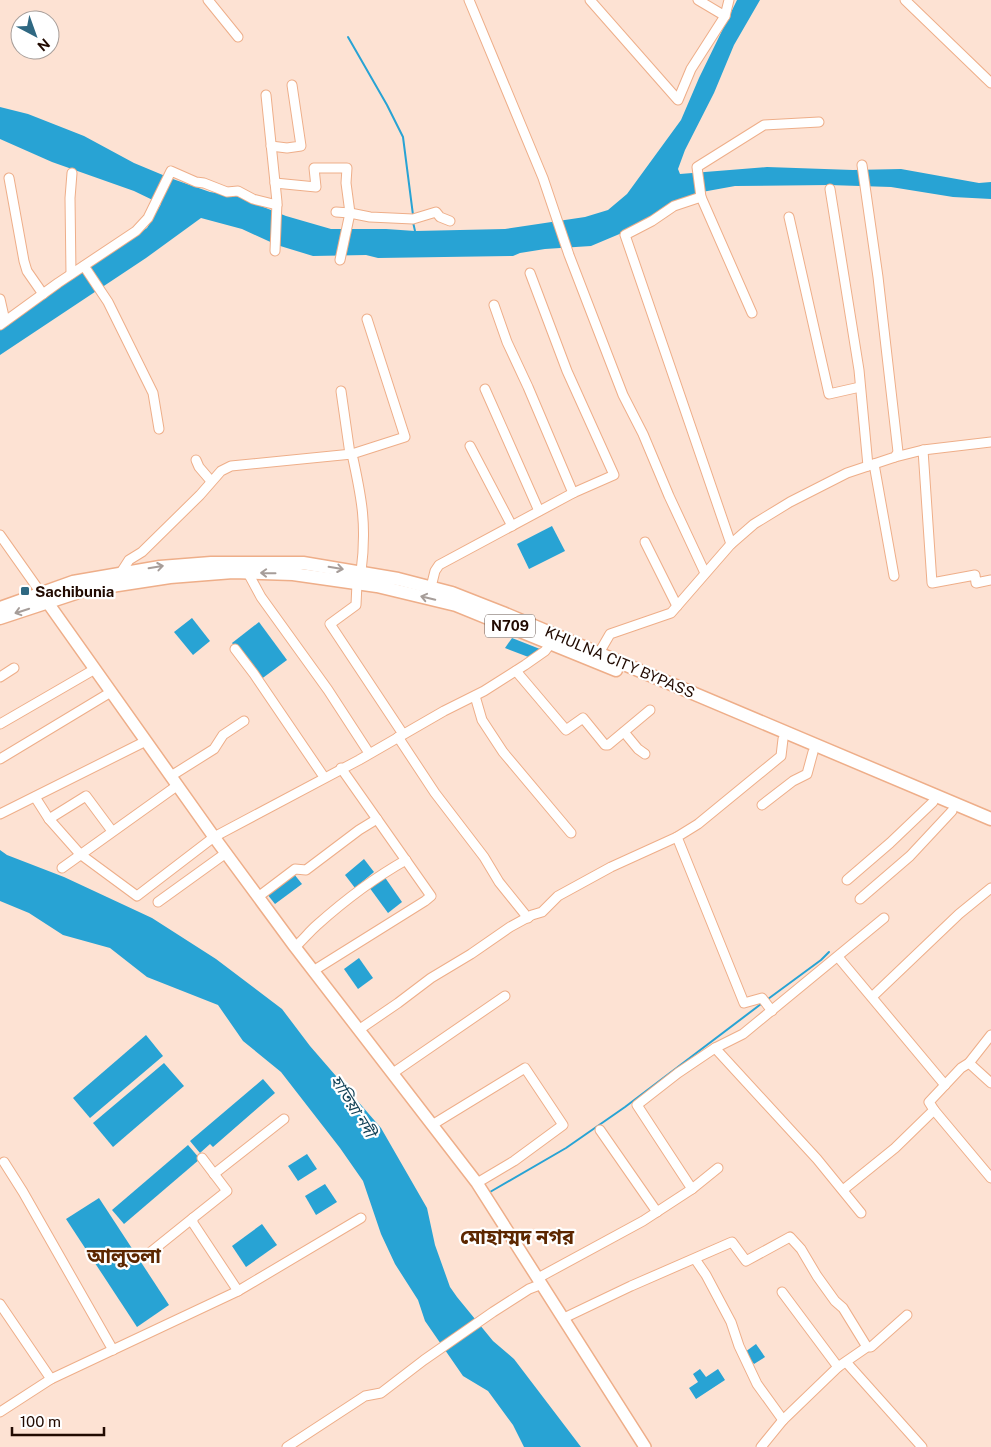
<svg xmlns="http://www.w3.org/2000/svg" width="991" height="1447" viewBox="0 0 991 1447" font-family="'Public Sans','Noto Sans Bengali',sans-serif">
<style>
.water{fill:#28a3d4}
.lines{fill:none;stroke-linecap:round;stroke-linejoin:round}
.stream{stroke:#28a3d4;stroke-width:2}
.minor-casing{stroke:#eeae89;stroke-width:11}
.major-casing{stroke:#eeae89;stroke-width:14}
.highway-casing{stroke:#eeae89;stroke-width:15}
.minor{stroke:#fff;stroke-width:9}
.major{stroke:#fff;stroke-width:11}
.highway{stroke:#fff;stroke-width:12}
.oneway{stroke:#a69d99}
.poi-dot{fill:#2f6882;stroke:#fff;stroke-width:2}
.labels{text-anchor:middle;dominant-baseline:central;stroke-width:4.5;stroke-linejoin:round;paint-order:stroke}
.shield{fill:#fff;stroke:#64544d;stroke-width:1}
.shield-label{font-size:14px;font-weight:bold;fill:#210a01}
.poi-label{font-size:15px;font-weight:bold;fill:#210a01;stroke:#fff;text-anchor:start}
.street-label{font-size:15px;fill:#210a01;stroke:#fff}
.water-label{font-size:16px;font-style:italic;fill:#0e3f54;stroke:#fff}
.district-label{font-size:20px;font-weight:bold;fill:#5c2700;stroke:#fff}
</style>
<rect width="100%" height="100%" fill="#fde2d3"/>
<g class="water">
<path d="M737 0H760L734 45 714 93 685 150 678 169 680 174 767 167 853 170 901 169 979 183 991 182V199L953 197 891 187 829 185 735 186 702 192 629 230 591 246 545 249 520 253 513 256 378 258 366 255 313 256 277 245 242 229 201 218 146 258 0 355V327L103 256 147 228 161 204 134 191 52 162 0 139V107L28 114 84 136 134 163 170 178 210 192 236 196 286 216 331 229H386L415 231 505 229 585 217 608 210 627 194 681 120 699 78Z"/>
<path d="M552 526 565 551 529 569 517 544Z"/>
<path d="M192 618 210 641 193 655 174 632Z"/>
<path d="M259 622 287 660 260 680 232 643Z"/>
<path d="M512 638 540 649 531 658 505 648Z"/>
<path d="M0 850 7 855 64 877 152 918 216 959 282 1009 310 1046 381 1128 427 1208 435 1245 450 1287 457 1297 493 1341 514 1359 581 1447H524L513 1425 488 1391 463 1376 425 1321 418 1300 395 1264 381 1234 363 1181 340 1148 281 1072 243 1041 218 1005 147 977 110 948 63 935 29 913 0 901Z"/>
<path d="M364 859 374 872 355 888 345 875Z"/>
<path d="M294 874 302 884 275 904 267 894Z"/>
<path d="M384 876 402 902 388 913 369 887Z"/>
<path d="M359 958 373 978 358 989 344 969Z"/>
<path d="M146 1035 163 1056 90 1118 73 1098Z"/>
<path d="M164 1063 184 1086 113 1147 93 1123Z"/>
<path d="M263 1079 275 1093 213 1147 210 1144 200 1153 190 1141Z"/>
<path d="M188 1145 200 1159 124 1224 112 1210Z"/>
<path d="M307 1154 317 1169 298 1181 288 1166Z"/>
<path d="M325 1184 337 1202 316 1215 305 1196Z"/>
<path d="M99 1198 169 1305 137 1327 66 1219Z"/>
<path d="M262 1224 277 1245 246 1267 232 1246Z"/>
<path d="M756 1344 765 1357 754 1364 745 1352Z"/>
<path d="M700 1369 706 1377 718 1369 725 1380 696 1399 689 1388 698 1382 693 1374Z"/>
</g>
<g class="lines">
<g class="stream">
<path d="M348 37 387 105 403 137 413 215"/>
<path d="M413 222 415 231"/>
<path d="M768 999 821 960 829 952"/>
<path d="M490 1192 566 1148 625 1107 761 1004"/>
</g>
<defs>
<g id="minor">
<path d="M208 0 238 37"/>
<path d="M469 0 543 178 569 255 623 395 643 434 669 496 705 573"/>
<path d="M590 0 678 100 691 69 725 16 729 0"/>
<path d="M698 0 725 16"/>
<path d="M905 0 991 83"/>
<path d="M266 95 277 202 275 251"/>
<path d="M271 146 287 148 301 146 292 85"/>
<path d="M9 178 24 261 27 271 43 294"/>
<path d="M275 183 316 187 314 168H347L346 183 350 213 340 260"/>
<path d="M830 189 859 370 868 466"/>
<path d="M701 197 674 206 652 221 625 235 731 544"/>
<path d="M336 212 350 213 370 217 413 219 436 212 440 217 450 221"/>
<path d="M789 217 829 394 860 387"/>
<path d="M84 266 108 302 153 393 159 429"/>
<path d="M530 273 567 371 614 475 573 493"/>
<path d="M71 274 70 198 72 173"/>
<path d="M0 299 5 321"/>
<path d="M752 313 701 197 697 167 764 125 819 122"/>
<path d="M0 325 58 283 136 231 148 218 171 171 196 182 204 183 227 192 238 191 253 199 277 205"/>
<path d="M485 389 539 511"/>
<path d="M341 391 350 454"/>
<path d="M470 446 512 526"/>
<path d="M923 450 991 442"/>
<path d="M895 457 923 450 932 583 975 575 976 583 991 580"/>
<path d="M196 460 199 467 211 481"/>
<path d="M874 464 894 576"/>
<path d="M0 535 41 593"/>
<path d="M645 542 677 606"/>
<path d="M361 572C367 526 362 499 352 454L405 437 367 319"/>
<path d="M248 573 261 597 328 690 369 753"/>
<path d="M120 574 129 560 142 552 200 495 221 471 231 466 352 454"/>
<path d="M357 583 356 605 330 624 403 734"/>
<path d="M431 587 435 571 439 565 573 493 528 387 507 342 494 305"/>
<path d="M235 649 254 674 324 777"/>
<path d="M599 653 610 634 671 613 731 544 754 524 790 502 847 473 895 457 898 452 878 277 862 165"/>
<path d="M516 671 566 730 583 718 605 745H608L650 710"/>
<path d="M0 677 14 668"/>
<path d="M475 696 482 720 503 752 571 833"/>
<path d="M0 724 95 669"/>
<path d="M624 732 638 749 645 754"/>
<path d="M398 737 435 793 484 857 499 882 528 918"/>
<path d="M0 759 111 692"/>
<path d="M171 776 214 749 223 735 244 721"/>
<path d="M35 797 49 819 80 854 137 896 214 837 359 760 444 711 484 691 525 665 545 651 551 643"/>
<path d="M762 805 793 781 807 774 813 752"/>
<path d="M0 814 146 741"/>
<path d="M49 819 86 796 112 831"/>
<path d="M62 868 178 785"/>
<path d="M847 880 890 843 933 802"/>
<path d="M258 897 295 869 306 870 359 830 377 819"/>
<path d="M860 899 910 856 952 811"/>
<path d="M158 902 226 853"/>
<path d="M295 947C303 940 309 932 317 925 345 900 374 878 406 860"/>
<path d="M838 957 945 1085"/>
<path d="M313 971 425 901 431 896 341 768"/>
<path d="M872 997 959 914 991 888"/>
<path d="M772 1011 762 998 744 1003 677 837 698 824 781 756 783 739"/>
<path d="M360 1029 398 1003 431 978 471 954 510 927 532 915 542 912 558 896 611 867 677 837"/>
<path d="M715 1048 817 1159 861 1213"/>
<path d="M969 1063 991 1083"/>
<path d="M393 1073 505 996"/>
<path d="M934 1110 991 1178"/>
<path d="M432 1125 525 1068 563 1125 514 1161 477 1183"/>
<path d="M600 1130 657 1212"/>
<path d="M202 1158 227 1191 193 1218V1223L238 1291"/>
<path d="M4 1162 23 1192 113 1350"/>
<path d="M718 1168 692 1189 637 1105 678 1073 715 1048 743 1034 884 918"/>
<path d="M214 1174 284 1119"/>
<path d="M843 1190 895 1148 934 1110 929 1102 961 1068 969 1063 991 1035"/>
<path d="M147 1255 193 1218"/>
<path d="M695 1259 706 1275 731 1322 739 1346 757 1384 783 1420"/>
<path d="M538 1278 643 1221 692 1189"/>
<path d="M782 1292 838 1367"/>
<path d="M0 1304 51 1379"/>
<path d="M564 1318 631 1286 732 1242 746 1261 790 1237 801 1249 817 1276 835 1301 843 1308 867 1347"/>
<path d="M846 1362 922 1447"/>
<path d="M0 1412 51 1379 238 1291 361 1218"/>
<path d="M287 1447 365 1396 381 1393 424 1360 493 1312 529 1289 542 1284"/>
<path d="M761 1447 783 1420 838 1367 867 1347H871L907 1315"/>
</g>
<path id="major" d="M43 596 214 837 295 947 477 1183 645 1447"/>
<g id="highway">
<path d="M0 608 73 582 160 567 211 563H303L398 579 452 593 503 613 991 819"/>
<path d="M0 618 85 590 170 577 233 572 293 574 377 586 456 605 616 670"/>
</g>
</defs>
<use href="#minor" class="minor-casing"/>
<use href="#major" class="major-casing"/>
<use href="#highway" class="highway-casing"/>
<use href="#minor" class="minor"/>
<use href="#major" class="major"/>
<use href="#highway" class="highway"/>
</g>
<defs><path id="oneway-shaft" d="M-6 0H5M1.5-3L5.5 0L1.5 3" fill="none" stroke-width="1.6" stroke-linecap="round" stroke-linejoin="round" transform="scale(1.25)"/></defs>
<g class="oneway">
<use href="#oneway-shaft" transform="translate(156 567) rotate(-9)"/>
<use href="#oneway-shaft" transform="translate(336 568) rotate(9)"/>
<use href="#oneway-shaft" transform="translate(268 573) rotate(-179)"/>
<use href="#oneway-shaft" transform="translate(428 598) rotate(-166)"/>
<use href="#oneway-shaft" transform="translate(22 611) rotate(162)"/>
</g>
<rect class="poi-dot" x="20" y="586" width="10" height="10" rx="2.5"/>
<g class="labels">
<rect class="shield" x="485" y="614.5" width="50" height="23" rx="4"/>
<g class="shield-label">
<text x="510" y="626">N709</text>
</g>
<g class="poi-label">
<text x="35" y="591">Sachibunia</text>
</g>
<g class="street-label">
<text transform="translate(620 662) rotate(23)">KHULNA CITY BYPASS</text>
</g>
<g class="water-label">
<text transform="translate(353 1106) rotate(58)">হাতিয়া নদী</text>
</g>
<g class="district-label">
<text x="517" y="1237">মোহাম্মদ নগর</text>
<text x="124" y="1256">আলুতলা</text>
</g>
</g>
<g transform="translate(35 35) rotate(139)"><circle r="24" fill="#ffffff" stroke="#a69d99"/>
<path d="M0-4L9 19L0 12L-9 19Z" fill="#2f6882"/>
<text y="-8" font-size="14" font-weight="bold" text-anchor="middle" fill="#210a01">N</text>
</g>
<path d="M12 1427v8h92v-8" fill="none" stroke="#210a01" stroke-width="2.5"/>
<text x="20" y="1427" font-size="15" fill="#210a01" stroke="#ffffff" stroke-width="4" paint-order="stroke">100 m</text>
</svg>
